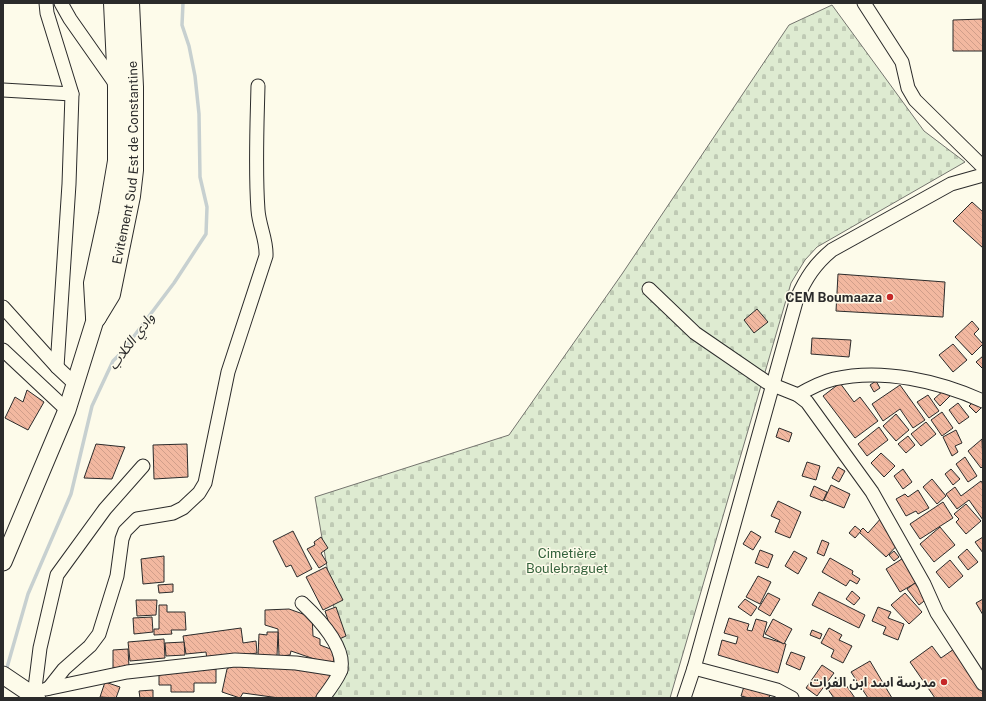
<svg xmlns="http://www.w3.org/2000/svg" width="986" height="701" viewBox="0 0 986 701" font-family="'Public Sans','Noto Sans Arabic',sans-serif">
<style>
.cemetery{fill:url(#cemetery-stones);stroke:#74746e}
.lines{fill:none;stroke-linecap:round;stroke-linejoin:round}
.stream{stroke:#c7d0d0;stroke-width:3.5}
.building{fill:url(#building-back-hatch);stroke:#2b2b2b}
.minor-casing{stroke:#2b2b2b;stroke-width:15}
.major-casing{stroke:#2b2b2b;stroke-width:19}
.highway-casing{stroke:#2b2b2b;stroke-width:22}
.minor{stroke:#fdfbea;stroke-width:13}
.major{stroke:#fdfbea;stroke-width:17}
.highway{stroke:#fdfbea;stroke-width:20}
.poi-dot{fill:#c62828;stroke:#fdfbea;stroke-width:1.5}
.labels{text-anchor:middle;dominant-baseline:central;stroke-width:3;stroke-linejoin:round;paint-order:stroke}
.street-label{font-size:13px;fill:#2b2b2b;stroke:#fdfbea}
.poi-label{font-size:13px;font-weight:bold;fill:#2b2b2b;stroke:#fdfbea;text-anchor:end}
.park-label{font-size:13px;fill:#34623c;stroke:#fdfbea}
.water-label{font-size:14px;font-style:italic;fill:#2b2b2b;stroke:#fdfbea}
</style>
<defs>
<pattern id="cemetery-stones" width="16" height="16" patternUnits="userSpaceOnUse"><rect width="16" height="16" fill="#deebd1"/><path d="M2 7V4a2 2 0 0 1 4 0v3zM10 15v-3a2 2 0 0 1 4 0v3z" fill="#bfcab4"/></pattern>
<pattern id="building-back-hatch" width="6" height="6" patternUnits="userSpaceOnUse"><rect width="6" height="6" fill="#f2b8a0"/><path d="M-1 5l2 2M0 0l6 6M5-1l2 2" fill="none" stroke="#d09e8a"/></pattern>
</defs>
<rect width="100%" height="100%" fill="#fdfbea"/>
<path class="cemetery" d="M832 5 924 131 965 162 817 247 805 260 791 283 670 698H325L345 672 315 497 509 435 622 274 789 25Z"/>
<g class="lines">
<path class="stream" d="M6 671 28 594 71 494 92 406 113 361 122 352 174 283 206 234 207 207 200 177 199 114 195 76 189 46 182 25 183 3"/>
</g>
<g class="building">
<path d="M983 19V51H953V20Z"/>
<path d="M972 202 983 212V248L953 221Z"/>
<path d="M838 274 945 282 943 317 836 311Z"/>
<path d="M757 309 768 322 754 333 744 320Z"/>
<path d="M972 321 979 329 974 334 983 344 972 355 955 337Z"/>
<path d="M812 338 851 340 849 357 811 354Z"/>
<path d="M953 344 967 360 953 372 939 355Z"/>
<path d="M983 356V369L976 362Z"/>
<path d="M876 381 880 388 874 392 870 385Z"/>
<path d="M840 383 854 402 860 397 878 421 855 438 823 396Z"/>
<path d="M900 385 925 420 913 428 900 409 883 421 872 404Z"/>
<path d="M27 390 44 402 28 430 5 418 15 397 23 402Z"/>
<path d="M944 390 950 396 940 406 934 399Z"/>
<path d="M928 395 939 411 929 418 917 402Z"/>
<path d="M976 399 983 406 976 413 969 406Z"/>
<path d="M958 403 969 417 959 424 949 410Z"/>
<path d="M942 412 953 428 942 436 931 420Z"/>
<path d="M896 414 909 430 896 441 883 426Z"/>
<path d="M926 422 936 434 921 446 911 434Z"/>
<path d="M879 427 888 440 867 456 858 444Z"/>
<path d="M779 428 792 433 789 442 776 437Z"/>
<path d="M956 430 962 443 955 446 958 452 952 456 943 437Z"/>
<path d="M908 436 915 445 906 453 898 444Z"/>
<path d="M982 439 983 466 981 468 968 451Z"/>
<path d="M96 444 125 447 112 479 84 478Z"/>
<path d="M187 444 188 477 154 479 153 445Z"/>
<path d="M881 453 895 466 884 477 871 463Z"/>
<path d="M965 457 977 476 968 482 956 464Z"/>
<path d="M807 462 820 466 816 480 802 476Z"/>
<path d="M838 467 845 471 839 482 832 478Z"/>
<path d="M903 469 912 482 903 489 894 476Z"/>
<path d="M951 469 960 479 953 485 945 474Z"/>
<path d="M932 479 946 496 937 504 923 487Z"/>
<path d="M981 481 983 484V520L969 500 957 509 946 494 955 487 961 496Z"/>
<path d="M831 485 850 494 844 508 824 500Z"/>
<path d="M814 486 827 492 823 501 810 496Z"/>
<path d="M918 490 929 508 918 514 916 511 906 516 896 499 905 494 908 497Z"/>
<path d="M778 501 801 512 790 538 775 532 780 520 771 516Z"/>
<path d="M943 502 953 518 920 539 910 524Z"/>
<path d="M966 504 981 521 966 534 956 522 959 519 954 514Z"/>
<path d="M882 517 905 537 886 557 859 532 863 528 868 533Z"/>
<path d="M855 526 861 531 855 538 849 533Z"/>
<path d="M940 527 955 545 934 562 920 544Z"/>
<path d="M293 531 312 569 297 577 291 565 286 567 273 541Z"/>
<path d="M751 531 761 537 753 550 743 544Z"/>
<path d="M321 537 328 548 321 553 327 563 319 568 307 549 315 545 314 542Z"/>
<path d="M983 537V553L975 542Z"/>
<path d="M822 540 829 543 824 556 817 553Z"/>
<path d="M967 549 978 562 968 570 958 557Z"/>
<path d="M760 550 773 555 768 568 755 563Z"/>
<path d="M794 551 807 558 798 574 785 566Z"/>
<path d="M894 551 899 557 894 561 889 555Z"/>
<path d="M164 556V582L143 584 141 559Z"/>
<path d="M905 557 919 581 900 592 886 569Z"/>
<path d="M830 558 853 571 852 574 860 579 857 584 850 580 846 586 822 572Z"/>
<path d="M950 560 963 576 949 588 936 572Z"/>
<path d="M326 567 343 600 323 610 306 577Z"/>
<path d="M758 576 771 582 760 604 746 597Z"/>
<path d="M915 583 928 598 919 605 907 589Z"/>
<path d="M173 584V592L159 593 158 585Z"/>
<path d="M852 591 860 598 854 605 846 599Z"/>
<path d="M819 592 865 615 859 628 812 605Z"/>
<path d="M768 593 780 599 770 616 758 609Z"/>
<path d="M905 593 922 612 909 624 891 605Z"/>
<path d="M745 599 757 607 751 616 738 607Z"/>
<path d="M983 599V615L976 603Z"/>
<path d="M136 600H157L156 615 137 616Z"/>
<path d="M159 605H167V612H185L186 630H171L172 634 154 635V629H159Z"/>
<path d="M336 607 346 636 335 641 325 611Z"/>
<path d="M878 607 891 612 888 618 904 624 898 640 883 634 886 627 872 621Z"/>
<path d="M289 609 303 614H312L313 636 320 639V645L333 650 334 663H326L291 651 290 655 279 656 278 629 265 625V610Z"/>
<path d="M152 617 153 632 134 634 133 618Z"/>
<path d="M729 618 749 624 747 630 752 631 756 619 767 622 763 637 786 644 778 673 718 655 722 640 736 644 738 637 724 633Z"/>
<path d="M773 619 792 629 784 644 765 634Z"/>
<path d="M241 628 243 643 256 641 257 653 207 660 206 652 186 654 183 636Z"/>
<path d="M829 628 842 635 839 640 852 646 843 663 831 657 834 650 821 643Z"/>
<path d="M812 630 822 634 820 639 810 635Z"/>
<path d="M267 632H278L277 656H258L259 634 267 635Z"/>
<path d="M164 639 165 658 130 661 128 642Z"/>
<path d="M184 642 185 655 166 656 165 643Z"/>
<path d="M932 646 941 658 954 649 983 691V698H935L910 662Z"/>
<path d="M128 649 129 667 113 668V650Z"/>
<path d="M791 652 805 657 800 670 786 664Z"/>
<path d="M870 661 892 698H868L851 672Z"/>
<path d="M238 662 309 667 334 676 315 698H279L243 693 240 698 222 692 227 669Z"/>
<path d="M822 665 834 673 817 696 806 688Z"/>
<path d="M216 669V683H194V692H171V685H159V670Z"/>
<path d="M841 678 855 698H834L827 688Z"/>
<path d="M105 682 120 687 116 698 100 697Z"/>
<path d="M745 683 771 690 769 698H749L741 696Z"/>
<path d="M153 690V698H140L139 691Z"/>
</g>
<g class="lines">
<defs>
<g id="minor">
<path d="M46 3 47 13 72 94 69 184 57 367"/>
<path d="M61 3 70 19 117 86"/>
<path d="M864 3 902 62 908 88 915 100 983 167"/>
<path d="M3 90 72 94"/>
<path d="M649 289 695 333 768 383 798 395 807 402 872 492 924 584 937 613 983 684"/>
<path d="M3 307 57 367 74 383"/>
<path d="M3 350 67 410"/>
<path d="M798 395C810 388 822 382 834 379 882 368 939 381 983 401"/>
<path d="M302 603C317 617 348 649 340 672 336 681 329 690 323 698"/>
<path d="M694 668 777 690 792 698"/>
<path d="M49 688 64 669 90 646 99 634 117 576 122 539 125 531 137 519 173 513 183 508 199 493 205 483 228 372 266 256C267 240 259 226 258 210 255 169 257 127 258 86"/>
<path d="M46 689 127 672 235 660 296 663 341 670"/>
<path d="M35 698 34 696 40 648 57 575 105 509 143 466"/>
<path d="M684 698 694 668 797 298C806 278 815 264 832 250L951 184 983 175"/>
</g>
<g id="major">
<path d="M3 562 67 410 96 317"/>
<path d="M3 675 34 696"/>
</g>
<g id="highway">
<path id="s1" d="M96 317 110 294 130 196 133 170V87L129 3"/>
<path d="M96 317 94 283 109 214 118 161V87L114 3"/>
<path d="M32 698 34 696 35 698"/>
</g>
</defs>
<use href="#minor" class="minor-casing"/>
<use href="#major" class="major-casing"/>
<use href="#highway" class="highway-casing"/>
<use href="#minor" class="minor"/>
<use href="#major" class="major"/>
<use href="#highway" class="highway"/>
</g>
<g class="poi-dot">
<circle cx="890" cy="297" r="4"/>
<circle cx="944" cy="682" r="4"/>
</g>
<g class="labels">
<g class="street-label">
<text stroke="none"><textPath href="#s1" startOffset="160">Evitement Sud Est de Constantine</textPath></text>
</g>
<g class="poi-label">
<text x="882" y="297">CEM Boumaaza</text>
<text x="936" y="682">مدرسة اسد ابن الفرات</text>
</g>
<g class="park-label">
<text x="567" y="553">Cimetière<tspan x="567" dy="15">Boulebraguet</tspan></text>
</g>
<g class="water-label">
<text transform="translate(131 341) rotate(-53)">وادي الكلاب</text>
</g>
</g>
<rect width="986" height="701" fill="none" stroke="#2b2b2b" stroke-width="8"/>
</svg>
